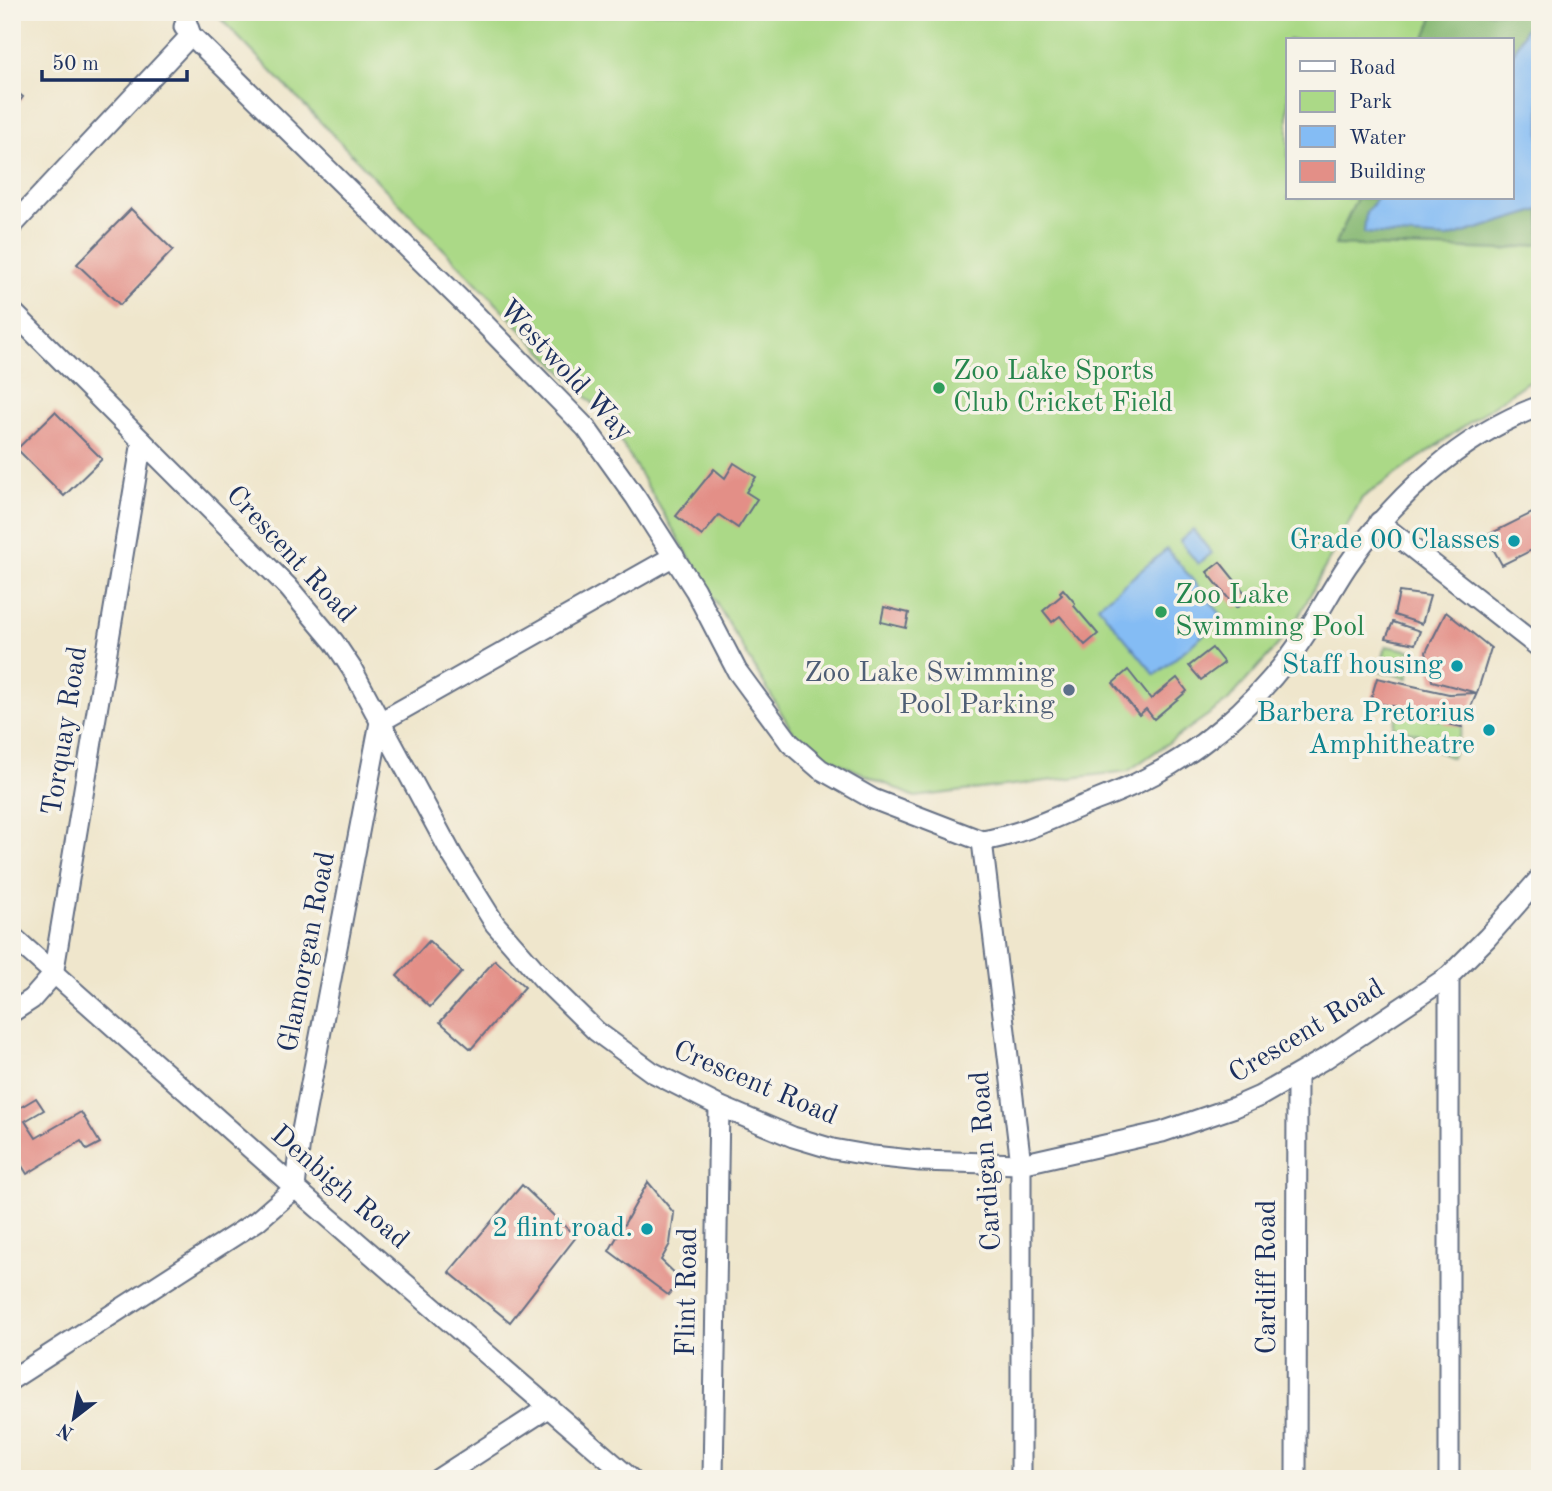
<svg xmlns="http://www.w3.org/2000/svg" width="1552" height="1491" viewBox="0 0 1552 1491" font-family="'Old Standard TT',serif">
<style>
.green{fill:#abd987;stroke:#638472;stroke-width:2;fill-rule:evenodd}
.forest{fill:#88b974;stroke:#527469;stroke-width:2}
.water{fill:#84bcf4;stroke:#5076a9;stroke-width:2}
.building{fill:#e38f87}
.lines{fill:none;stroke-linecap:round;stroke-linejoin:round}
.minor-casing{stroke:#656f84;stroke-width:23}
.minor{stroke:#fff;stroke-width:19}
.leisure-dot{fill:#2e9e5b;stroke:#f7f3e8;stroke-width:2.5}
.culture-dot{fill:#0f9aa8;stroke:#f7f3e8;stroke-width:2.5}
.service-dot{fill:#5c6f8a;stroke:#f7f3e8;stroke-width:2.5}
.labels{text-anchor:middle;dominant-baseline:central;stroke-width:7;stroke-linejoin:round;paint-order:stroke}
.street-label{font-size:28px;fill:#1b2f5e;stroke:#f7f3e8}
.leisure-label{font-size:28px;fill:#27864d;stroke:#f7f3e8;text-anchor:start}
.culture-label{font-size:28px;fill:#0d838f;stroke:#f7f3e8;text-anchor:end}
.service-label{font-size:28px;fill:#4e5e75;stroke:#f7f3e8;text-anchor:end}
</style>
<rect width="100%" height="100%" fill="#f7f3e8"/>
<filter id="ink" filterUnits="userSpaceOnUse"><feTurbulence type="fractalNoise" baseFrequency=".0143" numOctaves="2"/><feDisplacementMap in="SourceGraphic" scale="14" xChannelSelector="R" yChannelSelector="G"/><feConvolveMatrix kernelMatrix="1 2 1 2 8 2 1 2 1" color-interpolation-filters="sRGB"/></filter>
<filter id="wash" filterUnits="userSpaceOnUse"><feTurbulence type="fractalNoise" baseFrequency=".00686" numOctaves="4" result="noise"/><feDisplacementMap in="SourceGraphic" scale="28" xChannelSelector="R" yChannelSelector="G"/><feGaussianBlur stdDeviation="1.57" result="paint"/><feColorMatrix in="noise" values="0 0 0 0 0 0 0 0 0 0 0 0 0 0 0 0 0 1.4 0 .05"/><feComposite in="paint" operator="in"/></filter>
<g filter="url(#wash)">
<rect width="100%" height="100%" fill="#efe6cc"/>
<g class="green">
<path d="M214 12H1540V379L1527 382 1362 498 1292 629 1228 701 1128 771 915 797 801 746 607 418ZM1288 40H1512V198H1288Z"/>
<path d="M1386 646 1413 651 1408 678 1380 671Z"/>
<path d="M1397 714 1438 719 1462 727 1452 758 1429 748 1432 738 1393 727Z"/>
</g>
<g class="forest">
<path d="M1435 12H1534L1512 56V40H1424Z"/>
<path d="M1357 198H1378L1366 213 1447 238 1540 210V244L1503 250 1335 245Z"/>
</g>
<g class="water">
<path d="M1534 12H1540V210L1447 238 1364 233 1366 213 1378 198H1512V56Z"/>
<path d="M1193 530 1212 553 1198 564 1180 541Z"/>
<path d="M1167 549 1224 618 1155 675 1098 606Z"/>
</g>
<g id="blocks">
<g class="building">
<path d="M12 88 23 97 12 111Z"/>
<path d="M131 209 173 250 120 305 77 264Z"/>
<path d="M55 412 102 459 64 496 17 449Z"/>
<path d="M734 463 756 477 746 492 757 499 738 528 719 515 702 536 676 516 714 469 725 478Z"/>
<path d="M1540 509V546L1502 565 1486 536Z"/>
<path d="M1220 562 1249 598 1236 608 1207 572Z"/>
<path d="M1063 589 1075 603 1074 606 1098 634 1085 645 1060 616 1052 622 1043 611 1062 595 1060 592Z"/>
<path d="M1399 592 1430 596 1422 624 1394 615Z"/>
<path d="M884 607 909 613 906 628 881 622Z"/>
<path d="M1446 612 1491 648 1477 693 1462 727 1443 723V715L1370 702 1377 678 1449 694 1477 693 1432 681 1426 652Z"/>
<path d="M1393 622 1420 631 1415 644 1386 638Z"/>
<path d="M1212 648 1224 663 1201 680 1189 666Z"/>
<path d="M1128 670 1151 699 1177 678 1187 691 1154 719 1146 709 1139 715 1113 683Z"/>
<path d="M429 941 462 972 430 1007 397 976Z"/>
<path d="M495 960 525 987 471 1049 440 1022Z"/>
<path d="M36 1098 44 1110 25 1121 36 1138 81 1112 100 1143 87 1150 81 1141 27 1174 12 1150V1104L16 1110Z"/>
<path d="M648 1182 674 1213 670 1244 661 1260 682 1280 668 1295 609 1251Z"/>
<path d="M522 1185 576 1237 510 1322 449 1272Z"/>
</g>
</g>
</g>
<g filter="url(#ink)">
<use href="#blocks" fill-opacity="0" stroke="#656f84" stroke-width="2"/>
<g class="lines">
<defs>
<g id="minor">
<path d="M183 12 191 35 472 311 586 428 636 498 695 590 737 671 790 743 820 769 873 799 982 841"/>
<path d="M12 226 191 35 184 27"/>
<path d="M12 311 288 587 334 642 352 669 452 855 495 924 543 979 596 1031 652 1072 719 1106 793 1137 833 1149 873 1156 920 1161 1021 1164 1162 1132 1235 1107 1260 1096 1326 1058 1449 976 1487 938 1540 878"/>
<path d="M1379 522 1540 648"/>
<path d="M982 841C1018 835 1050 820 1082 806 1102 798 1122 791 1141 781 1199 753 1251 707 1290 656 1312 628 1327 596 1347 566 1393 498 1461 435 1540 406"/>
<path d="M982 841 1021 1164V1479"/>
<path d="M12 936 295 1188 631 1479"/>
<path d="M1449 976V1479"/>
<path d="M12 1012 32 999 53 975 142 441"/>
<path d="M12 1379 257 1221 295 1188 300 1141 380 722 674 556"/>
<path d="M438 1479 549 1407"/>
<path d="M713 1479 719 1106"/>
<path d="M1296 1479 1297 1076"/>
</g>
</defs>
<use href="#minor" class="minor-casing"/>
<use href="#minor" class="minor"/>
</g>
</g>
<g class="leisure-dot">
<circle cx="939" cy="388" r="7"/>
<circle cx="1161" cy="612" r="7"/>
</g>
<g class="culture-dot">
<circle cx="1514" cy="541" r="7"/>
<circle cx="1457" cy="666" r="7"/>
<circle cx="1489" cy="730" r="7"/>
<circle cx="647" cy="1229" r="7"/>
</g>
<circle class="service-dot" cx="1069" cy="690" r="7"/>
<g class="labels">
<g class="street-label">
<text transform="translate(565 371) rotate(47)">Westwold Way</text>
<text transform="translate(290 555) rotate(47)">Crescent Road</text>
<text transform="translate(66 731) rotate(-81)">Torquay Road</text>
<text transform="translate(308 952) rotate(-79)">Glamorgan Road</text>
<text transform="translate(1307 1032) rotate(-31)">Crescent Road</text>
<text transform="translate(755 1084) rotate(23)">Crescent Road</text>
<text transform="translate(987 1161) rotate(-94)">Cardigan Road</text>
<text transform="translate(339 1188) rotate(41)">Denbigh Road</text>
<text transform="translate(1268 1277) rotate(-90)">Cardiff Road</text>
<text transform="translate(688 1292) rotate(-89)">Flint Road</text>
</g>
<g class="leisure-label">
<text x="953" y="372">Zoo Lake Sports<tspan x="953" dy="32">Club Cricket Field</tspan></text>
<text x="1175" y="596">Zoo Lake<tspan x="1175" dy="32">Swimming Pool</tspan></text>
</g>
<g class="culture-label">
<text x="1500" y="541">Grade 00 Classes</text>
<text x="1443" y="666">Staff housing</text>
<text x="1475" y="714">Barbera Pretorius<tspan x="1475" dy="32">Amphitheatre</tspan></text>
<text x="633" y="1229">2 flint road.</text>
</g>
<g class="service-label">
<text x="1055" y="674">Zoo Lake Swimming<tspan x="1055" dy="32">Pool Parking</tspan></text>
</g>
</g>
<rect width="1552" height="1491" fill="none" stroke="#f7f3e8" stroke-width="42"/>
<rect x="1286" y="38" width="228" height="161" fill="#f7f3e8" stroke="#9fa5b1" stroke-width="2"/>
<rect x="1300" y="61" width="35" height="10" fill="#ffffff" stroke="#9fa5b1" stroke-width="2"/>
<text x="1349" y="74" font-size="21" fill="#1b2f5e">Road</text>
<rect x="1300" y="91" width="35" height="21" fill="#abd987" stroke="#9fa5b1" stroke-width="2"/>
<text x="1349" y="108" font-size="21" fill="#1b2f5e">Park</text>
<rect x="1300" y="126" width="35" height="21" fill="#84bcf4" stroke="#9fa5b1" stroke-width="2"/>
<text x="1349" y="144" font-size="21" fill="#1b2f5e">Water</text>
<rect x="1300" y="161" width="35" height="21" fill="#e38f87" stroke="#9fa5b1" stroke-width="2"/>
<text x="1349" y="178" font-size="21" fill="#1b2f5e">Building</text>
<g transform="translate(74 1418) rotate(211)" stroke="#f7f3e8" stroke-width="5" paint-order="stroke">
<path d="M0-5L12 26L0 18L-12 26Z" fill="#1b2f5e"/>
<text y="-10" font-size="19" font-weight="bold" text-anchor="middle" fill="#1b2f5e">N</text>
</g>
<path d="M42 70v10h145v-10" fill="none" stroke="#1b2f5e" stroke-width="3.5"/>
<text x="52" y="70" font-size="21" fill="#1b2f5e" stroke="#f7f3e8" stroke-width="5" paint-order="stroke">50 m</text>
</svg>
